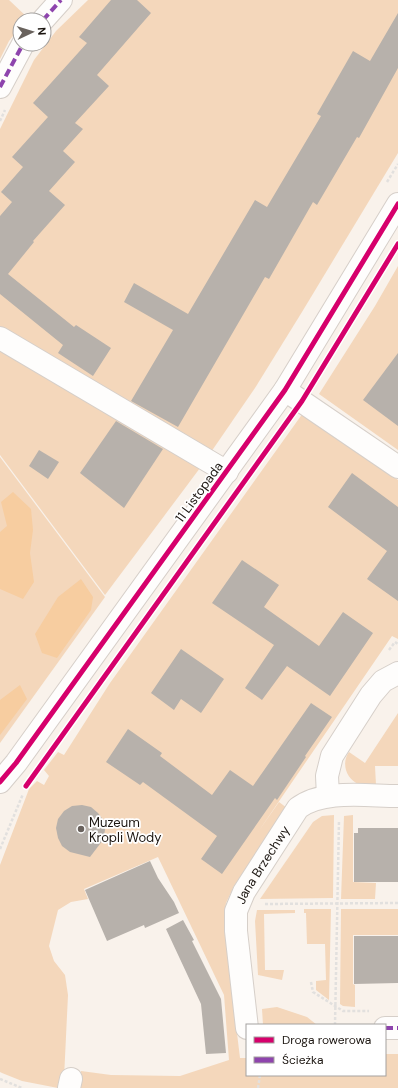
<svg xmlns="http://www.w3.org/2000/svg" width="398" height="1088" viewBox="0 0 398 1088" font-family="'DM Sans',sans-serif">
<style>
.green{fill:#f4d7bb}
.forest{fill:#f7cda0}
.building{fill:#b7b1ab}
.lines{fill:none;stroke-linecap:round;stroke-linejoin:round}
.minor-casing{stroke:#d6cfc9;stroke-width:24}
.path{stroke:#e2e0de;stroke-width:2.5;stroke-dasharray:3 2;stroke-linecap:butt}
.minor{stroke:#fefdfc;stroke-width:22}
.quiet{stroke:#8e44ad;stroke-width:4;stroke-dasharray:8 4;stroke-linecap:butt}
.cycleway-casing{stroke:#fff;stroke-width:8}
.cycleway{stroke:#d6006c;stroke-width:5}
.poi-dot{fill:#69625d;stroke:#fff;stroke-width:1.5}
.labels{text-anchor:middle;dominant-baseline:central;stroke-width:3.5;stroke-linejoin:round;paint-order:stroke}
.street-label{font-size:13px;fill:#1b1510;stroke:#fff}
.poi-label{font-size:13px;fill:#1b1510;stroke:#fff;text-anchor:start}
</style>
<rect width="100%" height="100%" fill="#f9f2eb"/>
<g class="green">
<path d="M0 0H9L28 18 26 20H20V27L9 41 0 59Z"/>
<path d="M88 0H398V153L302 312 255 388 209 455 0 332V129L34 60 56 31Z"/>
<path d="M398 266V450L319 394 375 306Z"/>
<path d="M0 346 203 464 105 595 0 455Z"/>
<path d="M303 413 398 480V639L392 636 258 832 279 802 287 808 234 886 226 903 224 915 225 934 240 1058H247V1075H385V1054H398V1088H80L81 1071 111 1075 180 1076 229 1060 224 995 158 857 84 889 88 899 71 902 58 910 49 946 54 961 65 975 68 995 64 1078 58 1088 22 1081 2 1073 0 1072V865L29 789 37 781 44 785 49 776 44 770 58 752 64 755 110 683Z"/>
<path d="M0 457 105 597 0 743Z"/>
<path d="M398 713V766H375L376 785C370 785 364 786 359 784 346 779 341 763 349 752L365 763Z"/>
<path d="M334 815 333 898 260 899 313 822 322 816Z"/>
<path d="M353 815V882L376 883 375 899H341L344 816Z"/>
<path d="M304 909H331L329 1000 316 990V981L326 980 325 944H307L306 913H304Z"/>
<path d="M341 909H398V935H353V984L355 985V1007L343 1006 340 1004Z"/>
<path d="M257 910H295V913L264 914 265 970H284L282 980 258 975 255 921Z"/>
<path d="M277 1007 307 1017 317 1025H263L262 1009Z"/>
</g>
<g class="forest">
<path d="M13 492 31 509 33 530 30 553 34 582 23 599 0 589V532L7 526 1 502Z"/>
<path d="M81 579 93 597 91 610 57 658 42 653 35 634 58 597Z"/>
<path d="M20 685 27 699 0 735V700Z"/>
</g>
<g class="building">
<path d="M111 0H137L151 13 97 75 109 86 75 123 83 129 63 151 75 162 49 191 65 205 33 241 34 242 8 274 74 327 76 325 111 348 93 376 58 353 63 345 0 294V216L12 202 1 192 23 167 12 157 48 117 33 103 87 43 79 37Z"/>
<path d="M398 13V68L359 138 357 137 317 205 313 202 269 279 265 277 178 427 131 401 173 330 124 302 134 283 188 314 255 200 267 207 321 116 317 114 353 51 370 61Z"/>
<path d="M398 353V426L363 400Z"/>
<path d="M116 421 163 449 124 508 80 473Z"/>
<path d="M39 450 59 462 48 479 29 466Z"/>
<path d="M352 473 398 507V601L367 579 387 551 328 507Z"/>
<path d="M242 560 279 585 264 607 319 646 343 612 373 633 330 696 287 666 262 700 245 688 274 645 212 603Z"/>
<path d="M181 649 224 679 201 713 181 699 174 710 151 693Z"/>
<path d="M311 703 332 717 305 756 306 757 277 800 275 798 222 874 201 859 217 836 143 782 140 785 106 762 128 729 162 753 160 756 212 795 230 770 253 786Z"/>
<path d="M82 805 91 807 98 813 104 821 105 830 103 840 90 857 70 852 62 846 58 838 56 828 58 819 64 811 72 806Z"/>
<path d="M358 828H398V882H354V833H358Z"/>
<path d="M150 861 158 878 174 902 179 913 145 928 144 925 107 941 85 890Z"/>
<path d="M183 920 194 940 192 941 221 999 226 1053 206 1054 201 1004 166 929Z"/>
<path d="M354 936H398V983L354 984Z"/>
</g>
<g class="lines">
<defs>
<g id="minor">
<path d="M43 20 61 0"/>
<path d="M0 87 23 44"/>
<path d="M0 338 227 472"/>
<path d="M285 390 398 467"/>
<path d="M0 782 16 763 285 390 398 204"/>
<path d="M328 796 327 776 332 756 371 695 383 681 398 673"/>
<path id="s1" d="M247 1028 236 931V911L244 892 298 808C323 789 367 796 398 796"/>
<path d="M385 1028H398"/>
<path d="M69 1088 71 1079"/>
</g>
</defs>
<use href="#minor" class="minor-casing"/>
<g class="path">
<path d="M0 121 5 110"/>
<path d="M387 182 398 164"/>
<path d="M389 650 395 642 398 644"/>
<path d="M0 849 23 794"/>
<path d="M265 904 398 903"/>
<path d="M311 982 313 992 343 1011H369"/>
<path d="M335 1025 339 820"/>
<path d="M0 1079 22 1088"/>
<path d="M258 1088 260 1075"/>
</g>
<use href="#minor" class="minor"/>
<g class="quiet">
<path d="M43 20 61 0"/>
<path d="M0 87 23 44"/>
<path d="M385 1028H398"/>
</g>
<defs>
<g id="cycleway">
<path d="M0 782 16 763 285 390 398 204"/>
<path d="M26 786 302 401 398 244"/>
</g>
</defs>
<use href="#cycleway" class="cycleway-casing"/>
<use href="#cycleway" class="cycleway"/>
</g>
<circle class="poi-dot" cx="81" cy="829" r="4"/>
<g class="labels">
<g class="street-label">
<text transform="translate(199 492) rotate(-54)">11 Listopada</text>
<text stroke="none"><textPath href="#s1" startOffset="171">Jana Brzechwy</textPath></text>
</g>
<g class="poi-label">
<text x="89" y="822">Muzeum<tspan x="89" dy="15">Kropli Wody</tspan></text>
</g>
</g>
<rect x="246" y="1024" width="140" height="52" fill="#ffffff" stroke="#a4a19f"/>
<rect x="254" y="1037" width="20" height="6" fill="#d6006c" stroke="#a4a19f"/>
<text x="282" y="1044" font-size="12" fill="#1b1510">Droga rowerowa</text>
<rect x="254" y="1057" width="20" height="6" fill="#8e44ad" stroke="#a4a19f"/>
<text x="282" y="1064" font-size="12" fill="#1b1510">Ścieżka</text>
<g transform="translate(32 32) rotate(86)"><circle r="19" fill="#ffffff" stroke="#a4a19f"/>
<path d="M0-3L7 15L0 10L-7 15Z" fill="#69625d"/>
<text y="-6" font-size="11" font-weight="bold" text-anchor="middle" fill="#1b1510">N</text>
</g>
</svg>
